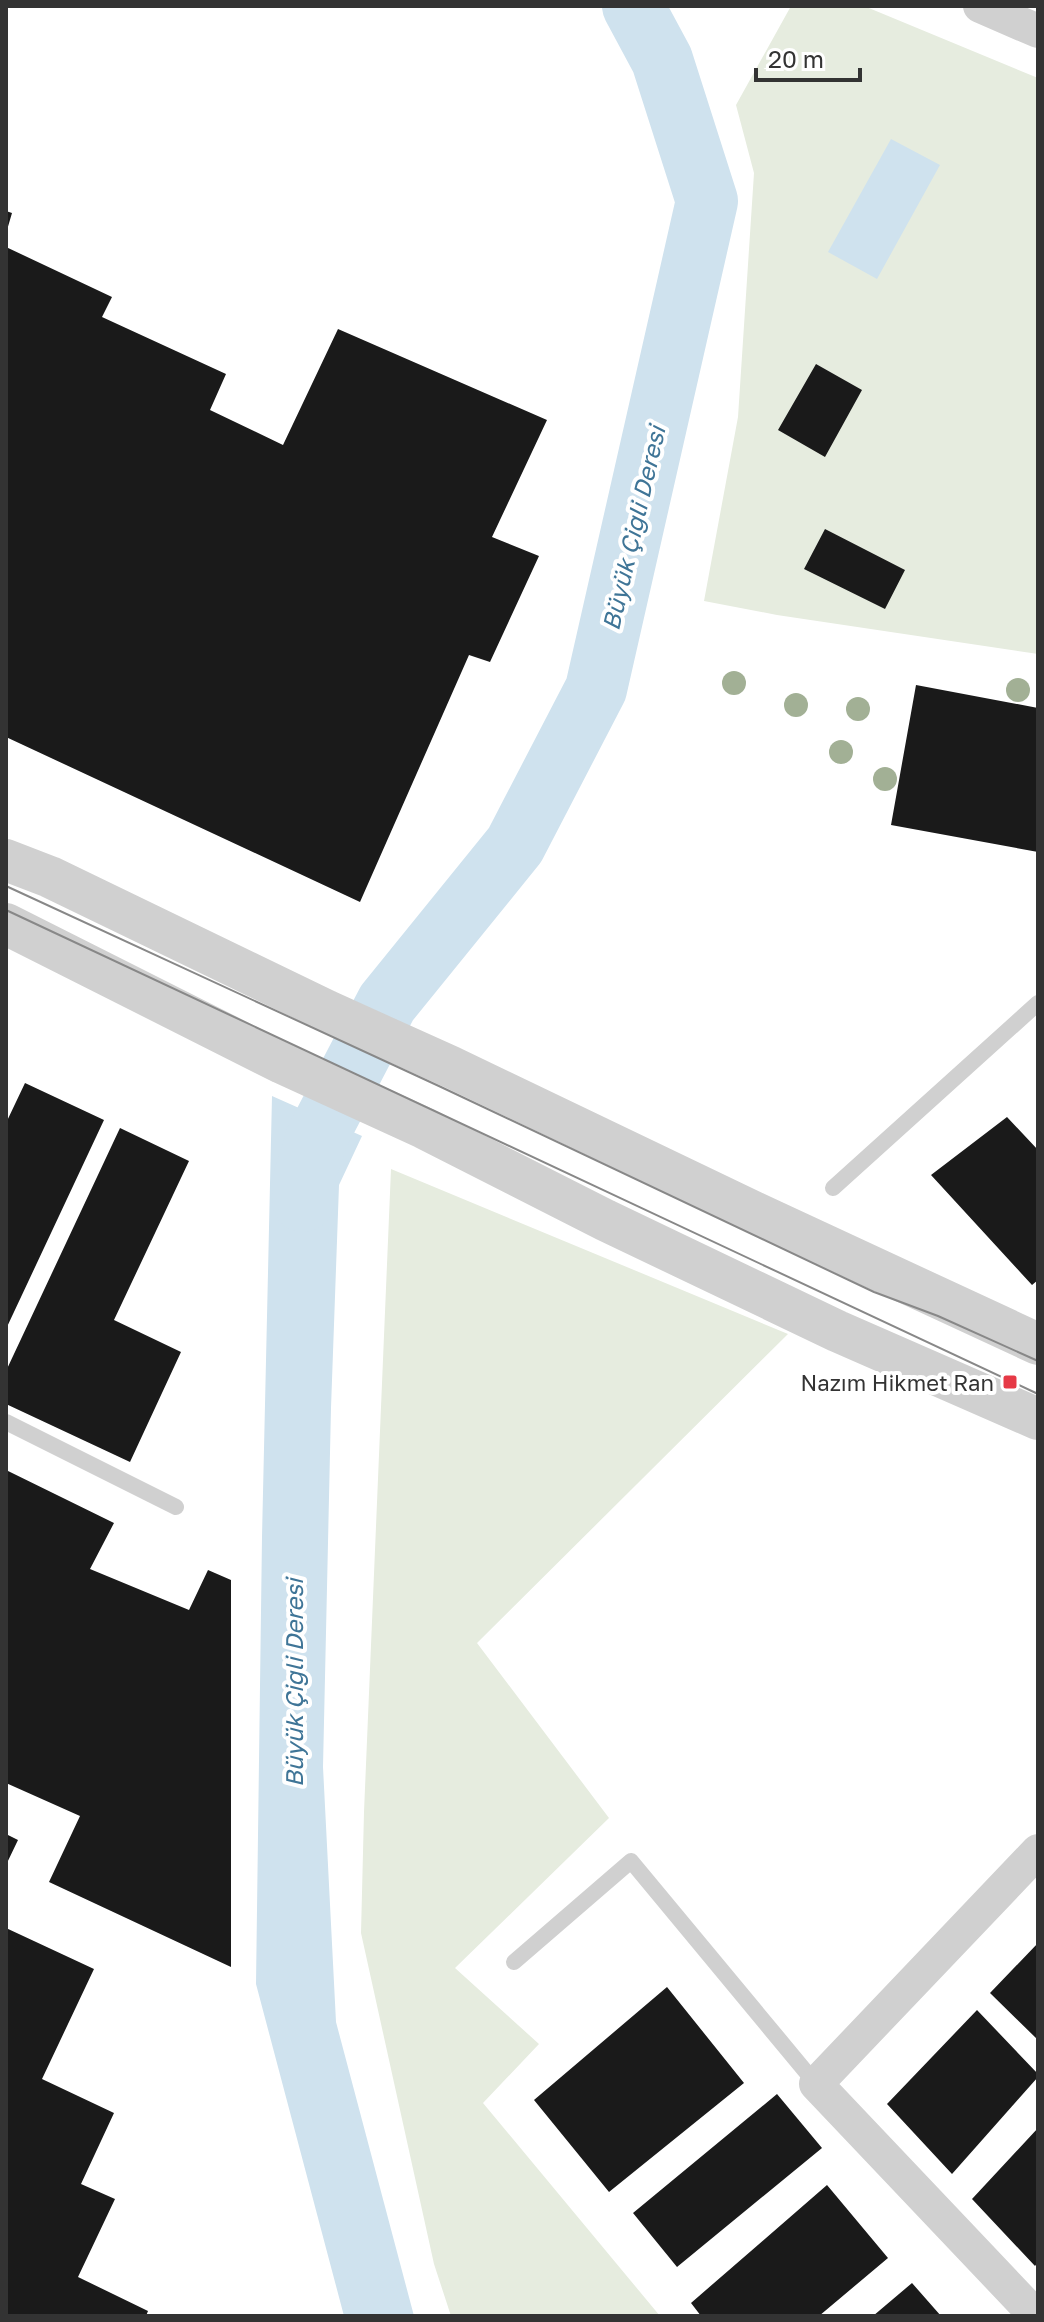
<svg xmlns="http://www.w3.org/2000/svg" width="1044" height="2322" font-family="'Golos Text',sans-serif">
<style>
.green{fill:#e6ecdf}
.water{fill:#cfe2ee}
.lines{fill:none;stroke-linecap:round;stroke-linejoin:round}
.river{stroke:#cfe2ee;stroke-width:62}
.building{fill:#1a1a1a}
.service{stroke:#d0d0d0;stroke-width:16}
.minor{stroke:#d0d0d0;stroke-width:34}
.tertiary{stroke:#d0d0d0;stroke-width:42}
.tram{stroke:#888;stroke-width:2}
.tree{fill:#a2b095}
.poi-dot{fill:#e63946;stroke:#fff;stroke-width:3}
.labels{text-anchor:middle;dominant-baseline:central;stroke-width:8;stroke-linejoin:round;paint-order:stroke}
.poi-label{font-size:22px;fill:#333;stroke:#fff;text-anchor:end}
.water-label{font-size:24px;font-style:italic;fill:#3f7597;stroke:#fff}
</style>
<rect width="100%" height="100%" fill="#fff"/>
<!-- green -->
<path class="green" d="M791,6H864L1038,78V654L777,615L704,601L738,417L754,173L736,105Z
M391,1169L788,1334L477,1643L609,1818L455,1968L539,2044L483,2103L660,2316H451L434,2264L361,1933L364,1812Z"/>
<!-- water -->
<path class="water" d="M891,139L940,165L877,279L828,252Z
M272,1096L362,1136L339,1185L331,1408L323,1767L336,2022L414,2316H344L256,1984L262,1537Z"/>
<g class="lines">
<!-- river -->
<path class="river" d="M303,1201L304,1178L317,1137L387,1003L515,845L596,689L707,201L662,60L633,6"/>
</g>
<!-- building -->
<path class="building" d="M6,211L12,213L7,230H6Z
M6,247L112,297L102,317L226,374L210,410L283,445L338,329L547,420L492,537L539,556L490,662L469,655L360,902L6,737Z
M816,364L862,390L825,457L778,430Z
M825,529L905,570L885,609L804,569Z
M916,685L1038,708V852L891,825Z
M25,1083L104,1120L6,1329V1123Z
M1007,1117L1038,1150V1280L1032,1285L931,1175Z
M120,1128L189,1161L114,1320L181,1352L130,1462L6,1404V1371Z
M6,1470L114,1523L90,1569L189,1610L208,1570L231,1580V1967L49,1882L80,1816L6,1783Z
M6,1834L18,1840L6,1865Z
M6,1928L94,1969L42,2079L114,2113L81,2184L115,2199L78,2277L148,2311L146,2316H6Z
M1038,1943V2040L990,1993Z
M667,1987L744,2083L609,2192L534,2100Z
M977,2010L1038,2074V2077L952,2174L887,2104Z
M777,2094L822,2148L677,2267L633,2213Z
M1038,2128V2262L1035,2266L972,2199Z
M827,2185L888,2258L819,2316H701L691,2303Z
M912,2283L941,2316H873Z"/>
<g class="lines">
<!-- service -->
<path class="service" d="M833,1188L1038,1003
M6,1422L176,1507
M514,1962L631,1861L816,2084"/>
<!-- minor -->
<path class="minor" d="M980,6L1038,31
M1036,2316L816,2084L1038,1851"/>
<!-- tertiary -->
<path class="tertiary" d="M6,860L50,877L327,1011L451,1067L762,1216L1038,1344
M6,924L282,1063L424,1128L605,1220L837,1331L1038,1419"/>
<!-- tram -->
<path class="tram" d="M6,886L441,1087L874,1292L938,1316L1038,1361
M6,910L1038,1394"/>
</g>
<!-- trees -->
<g class="tree">
<circle cx="734" cy="683" r="12"/>
<circle cx="1018" cy="690" r="12"/>
<circle cx="796" cy="705" r="12"/>
<circle cx="858" cy="709" r="12"/>
<circle cx="841" cy="752" r="12"/>
<circle cx="885" cy="779" r="12"/>
</g>
<!-- markers -->
<rect class="poi-dot" x="1002" y="1374" width="16" height="16" rx="4"/>
<g class="labels">
<!-- poi labels -->
<g class="poi-label">
<text x="994" y="1382">Nazım Hikmet Ran</text>
</g>
<!-- water labels -->
<g class="water-label">
<text transform="translate(633 528) rotate(-77)">Büyük Çiğli Deresi</text>
<text transform="translate(293 1683) rotate(-90)">Büyük Çiğli Deresi</text>
</g>
</g>
<!-- border -->
<rect width="1044" height="2322" fill="none" stroke="#333333" stroke-width="16"/>
<!-- scale -->
<path d="M756 68v12h104v-12" fill="none" stroke="#333333" stroke-width="4"/>
<text x="768" y="68" font-size="24" fill="#333333" stroke="#ffffff" stroke-width="6" paint-order="stroke">20 m</text>
</svg>
